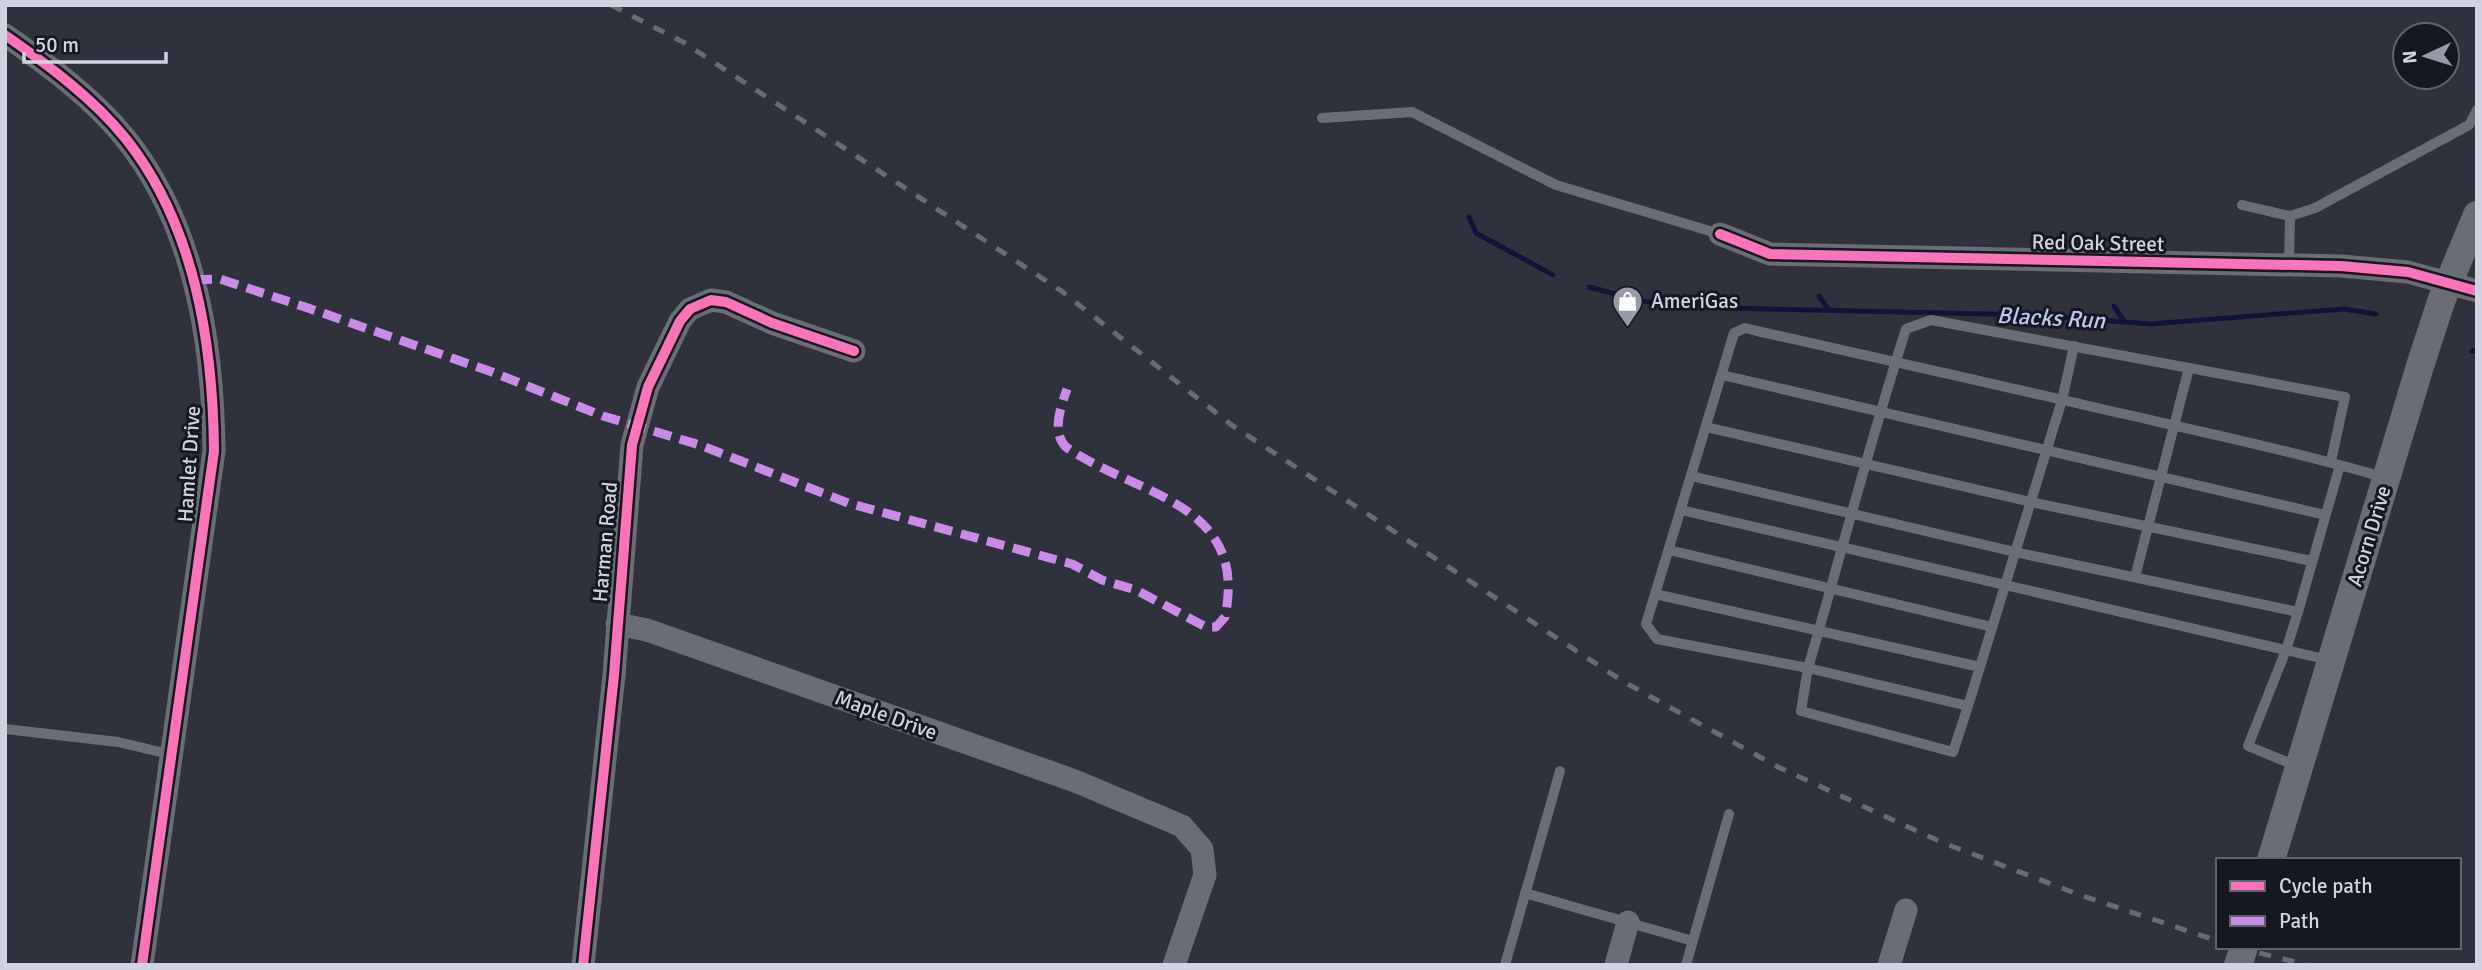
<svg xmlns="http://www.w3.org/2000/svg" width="2482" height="970" font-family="Signika,sans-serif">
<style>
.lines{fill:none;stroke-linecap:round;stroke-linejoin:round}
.stream{stroke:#0f1538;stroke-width:5}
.service{stroke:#6a6d74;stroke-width:10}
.minor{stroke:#6a6d74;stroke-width:23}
.tertiary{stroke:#6a6d74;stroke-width:28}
.rail{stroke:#696b73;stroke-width:5;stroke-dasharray:12 12;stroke-linecap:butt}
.quiet{stroke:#ca8be6;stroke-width:9;stroke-dasharray:18 9;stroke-linecap:butt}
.cycleway-casing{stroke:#151820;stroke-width:15}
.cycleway{stroke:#fb73b8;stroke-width:10}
.labels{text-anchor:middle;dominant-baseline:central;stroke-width:6;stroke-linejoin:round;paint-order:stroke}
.street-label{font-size:21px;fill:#d0d4e1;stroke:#151820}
.poi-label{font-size:21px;fill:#d0d4e1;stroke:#151820;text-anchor:start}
.water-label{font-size:23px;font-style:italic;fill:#bbc8f3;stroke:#151820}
</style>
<rect width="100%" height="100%" fill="#2f323c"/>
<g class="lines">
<!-- stream -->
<path class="stream" d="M1469,217L1476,233L1553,275
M1589,287L1642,301L1690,308
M1819,296L1829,310
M2114,306L2124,321
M1724,308L2037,315L2150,324L2344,309L2376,314
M2472,351H2477"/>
<!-- service -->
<path class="service" d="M1322,118L1412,112L1556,185L1720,234
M2242,205L2290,216L2315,208L2469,125L2477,110
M2289,265L2290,216
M1722,375L2325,515
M1706,427L2031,502L2312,561
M2331,461L2345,397L1931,320L1906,329C1870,441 1841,555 1808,668L1801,711L1953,752L1968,706L1808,668L1657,639L1646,624L1734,333L1745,328L1757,331C1879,358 2002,386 2124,414C2212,434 2300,453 2386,478
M1691,476L2015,552L2298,612L2286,650L2248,746L2299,767
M1681,510L2329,660
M1669,550L1992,627
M2135,577L2189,368
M1655,594L1980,667
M2298,612L2340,465
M1968,706L2062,400L2074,346
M5,729L118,742L173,755
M1525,893L1693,941
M1505,965L1560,771
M1686,965L1729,814"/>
<!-- minor -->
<path class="minor" d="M5,35C48,65 93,98 126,139C195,226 213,343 214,451L142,965
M1720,234L1770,254L2341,266L2408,272L2477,291
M617,624L647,630L1075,781L1182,826L1202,849L1205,875L1174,965
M583,965L614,675L632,445L648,387L680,321L690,309L711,300L726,302L772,323L854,351
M1616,965L1628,922
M1889,965L1906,910"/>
<!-- tertiary -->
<path class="tertiary" d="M2271,860L2421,363L2442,299L2477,215
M2238,965L2244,947"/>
<!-- rail -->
<path class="rail" d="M611,5L683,42L1060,290L1233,426L1624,682L1778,767L1941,842L2080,895L2218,941
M2236,947L2307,965"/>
<!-- quiet -->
<path class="quiet" d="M194,280L220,279L308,308L492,372L603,416L700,445L848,503L1072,564L1102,580L1136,590L1206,627H1216L1225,617C1249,501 1136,496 1066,447C1051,432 1061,407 1067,389"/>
<defs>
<path id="cycleway" d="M5,35C48,65 93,98 126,139C195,226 213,343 214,451L142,965
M1720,234L1770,254L2341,266L2408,272L2477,291
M583,965L614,675L632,445L648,387L680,321L690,309L711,300L726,302L772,323L854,351"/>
</defs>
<!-- cycleway casing -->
<use href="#cycleway" class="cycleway-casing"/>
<!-- cycleway -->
<use href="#cycleway" class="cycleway"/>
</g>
<!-- icons -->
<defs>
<symbol id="shop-pin" viewBox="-11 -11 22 30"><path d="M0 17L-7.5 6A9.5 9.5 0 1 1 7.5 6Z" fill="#989ba7" stroke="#151820"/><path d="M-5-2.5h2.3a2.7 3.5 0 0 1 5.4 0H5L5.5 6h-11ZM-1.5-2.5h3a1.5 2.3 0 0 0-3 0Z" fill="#fff"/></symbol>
</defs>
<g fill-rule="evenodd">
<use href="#shop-pin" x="1610" y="284" width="35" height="47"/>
</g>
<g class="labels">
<!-- street labels -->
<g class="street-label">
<text transform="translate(2098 243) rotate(1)">Red Oak Street</text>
<text transform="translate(189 464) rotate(-86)">Hamlet Drive</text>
<text transform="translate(2369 536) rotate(-73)">Acorn Drive</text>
<text transform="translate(605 542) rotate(-85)">Harman Road</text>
<text transform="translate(886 715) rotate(20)">Maple Drive</text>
</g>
<!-- poi labels -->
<g class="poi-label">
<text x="1651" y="301">AmeriGas</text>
</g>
<!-- water labels -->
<g class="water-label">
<text transform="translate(2051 318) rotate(3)">Blacks Run</text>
</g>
</g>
<!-- border -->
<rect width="2482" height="970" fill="none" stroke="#d0d4e1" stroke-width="14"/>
<!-- legend -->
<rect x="2216" y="858" width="245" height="91" fill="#151820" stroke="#60636d" stroke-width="2"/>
<rect x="2230" y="881" width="35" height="10" fill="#fb73b8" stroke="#60636d" stroke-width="2"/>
<text x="2279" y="893" font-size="21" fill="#d0d4e1">Cycle path</text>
<rect x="2230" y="916" width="35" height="10" fill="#ca8be6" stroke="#60636d" stroke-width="2"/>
<text x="2279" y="928" font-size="21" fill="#d0d4e1">Path</text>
<!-- north arrow -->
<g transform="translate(2426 56) rotate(266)"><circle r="33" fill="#151820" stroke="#60636d" stroke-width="2"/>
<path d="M0-5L12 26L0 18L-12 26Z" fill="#989ba7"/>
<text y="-10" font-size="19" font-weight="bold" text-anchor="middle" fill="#d0d4e1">N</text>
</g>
<!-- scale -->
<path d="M24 52v10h142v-10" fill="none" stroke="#d0d4e1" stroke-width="3.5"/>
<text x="35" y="52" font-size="21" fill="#d0d4e1" stroke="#151820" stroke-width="5" paint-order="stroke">50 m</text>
</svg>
